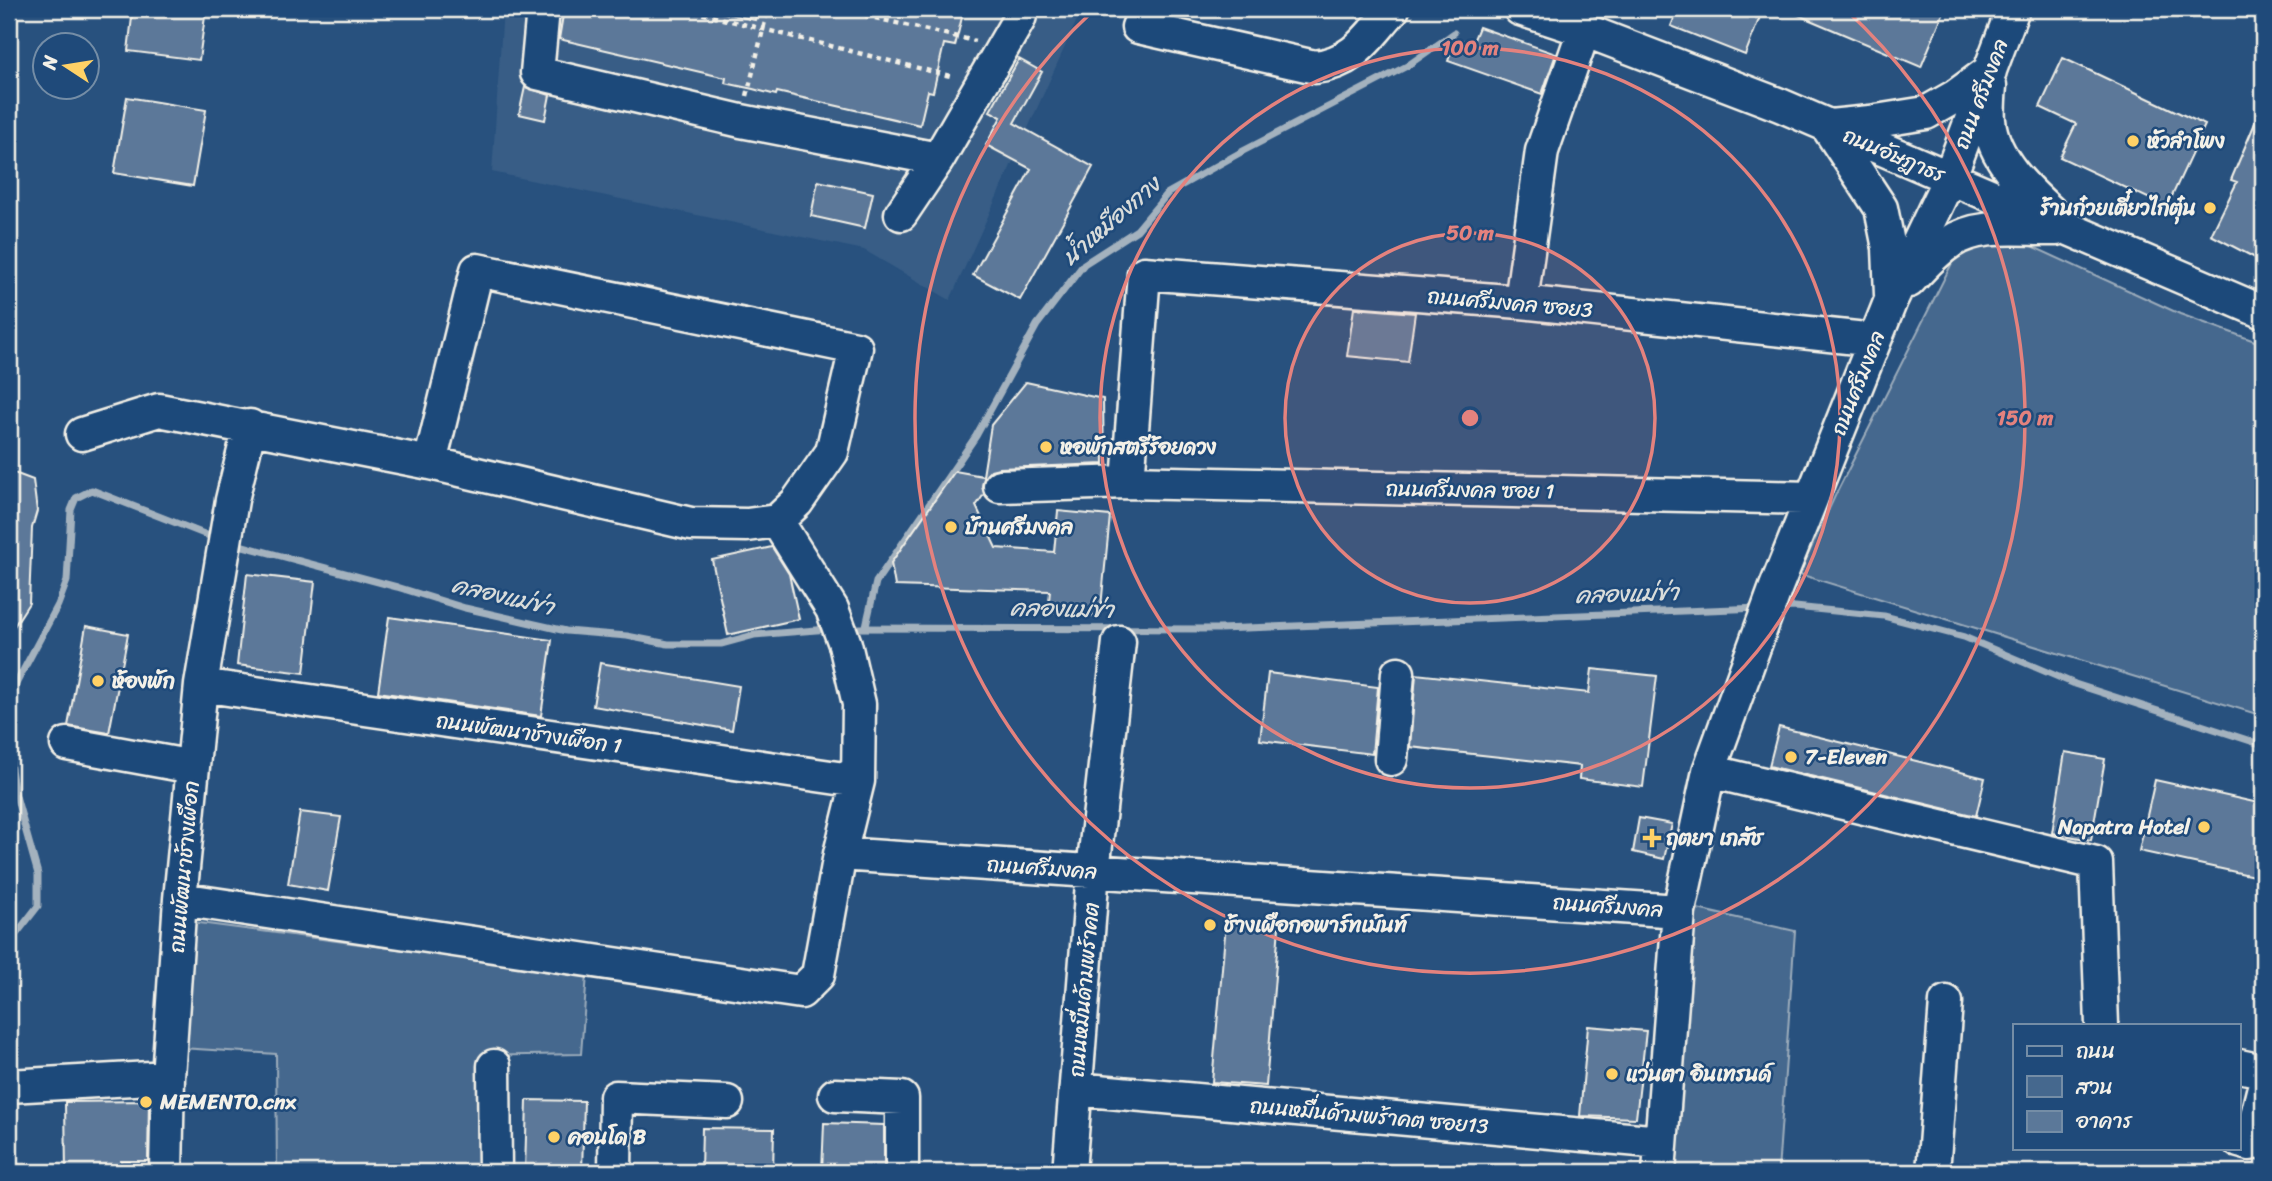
<svg xmlns="http://www.w3.org/2000/svg" width="2272" height="1181" font-family="Sriracha,'Playpen Sans Thai',sans-serif">
<style>
.built{fill:#375d86}
.green{fill:#45688e;stroke:#9cacbb;stroke-width:2}
.lines{fill:none;stroke-linecap:round;stroke-linejoin:round}
.stream{stroke:#a4b2be;stroke-width:7}
.building{fill:#5b7899;stroke:#f4f1e8;stroke-width:2}
.minor-casing{stroke:#f4f1e8;stroke-width:37}
.path{stroke:#f4f1e8;stroke-width:4.5;stroke-dasharray:5 5;stroke-linecap:butt}
.minor{stroke:#1f4a7a;stroke-width:32}
.ring{fill:none;stroke:#e4827e;stroke-width:3.5}
.poi-dot{fill:#ffd166;stroke:#1f4a7a;stroke-width:2.5}
.labels{text-anchor:middle;dominant-baseline:central;stroke-width:5;stroke-linejoin:round;paint-order:stroke}
.street-label{font-size:21px;fill:#f4f1e8;stroke:#1f4a7a}
.poi-label{font-size:21px;font-weight:bold;fill:#f4f1e8;stroke:#1f4a7a;text-anchor:start}
.water-label{font-size:23px;font-style:italic;fill:#d9dcda;stroke:#1f4a7a}
.centre{fill:#e4827e;stroke:#1f4a7a;stroke-width:3.5}
.ring-label{font-size:21px;text-anchor:middle;font-weight:bold;fill:#e4827e;stroke:#1f4a7a;stroke-width:5;stroke-linejoin:round;paint-order:stroke}
</style>
<rect width="100%" height="100%" fill="#28517e"/>
<filter id="ink" filterUnits="userSpaceOnUse"><feTurbulence type="fractalNoise" baseFrequency=".0143" numOctaves="2"/><feDisplacementMap in="SourceGraphic" scale="14" xChannelSelector="R" yChannelSelector="G"/><feConvolveMatrix kernelMatrix="1 2 1 2 8 2 1 2 1" color-interpolation-filters="sRGB"/></filter>
<g filter="url(#ink)">
<!-- built -->
<path class="built" d="M503,9H1082L950,300L864,250L492,172Z"/>
<!-- green -->
<path class="green" d="M2005,234L2180,314L2263,344V716L1799,574L1835,496L1958,251Z
M1693,908L1795,931L1778,1172H1667Z
M192,922L587,974L581,1054L480,1056V1172H277L276,1054L181,1048Z"/>
<g class="lines">
<!-- stream -->
<path class="stream" d="M232,543L397,587L465,608L566,631L627,636L668,644H721L754,635L829,629
M1779,608L1795,607L1884,616L1964,637L2075,684L2263,745
M866,626L876,582L976,436L1037,325L1084,264L1137,230L1168,193L1243,151L1407,66L1454,33
M848,628L1219,629L1760,608
M9,697L58,605L67,581L71,510L76,498L92,490L217,539
M9,754L14,789L38,874V906L17,933L9,937"/>
</g>
<!-- building -->
<path class="building" d="M133,9H206L199,60L128,51Z
M564,9H707L755,20L758,9H943L963,13L955,46L944,44L933,92L928,91L920,125L777,92L776,95L753,89L725,83L726,78L559,39Z
M1678,9H1763L1745,55L1671,26Z
M1784,9H1945L1921,67Z
M1479,27L1556,54L1542,94L1448,61L1456,38L1472,44Z
M2063,58L2205,125L2167,207L2060,157L2076,124L2040,107Z
M1019,59L1042,72L1014,123L1093,167L1020,300L973,275L1031,169L986,145L1001,117L990,111Z
M525,87L550,95L545,120L519,114Z
M127,97L206,110L193,186L114,173Z
M2263,104V262L2211,235L2237,182L2231,180Z
M818,181L873,193L865,228L811,216Z
M1354,308L1415,313L1408,362L1347,356Z
M1026,382L1103,399L1104,464L999,468L991,470L984,478L982,486L984,494L976,506L996,548L1054,552L1058,511L1110,516L1100,617L1048,611L1050,591L895,586L891,563L955,471L983,476L991,425Z
M9,471L33,480L37,511L32,528L29,603L9,634Z
M772,547L789,574L799,619L728,635L712,560Z
M247,574L315,582L304,673L237,665Z
M389,617L552,640L541,716L378,692Z
M86,626L128,634L109,733L68,726Z
M600,663L739,686L732,730L593,706Z
M1592,669L1657,676L1643,787L1579,779L1580,766L1410,747L1416,674L1589,693Z
M1268,673L1378,687L1372,754L1260,740Z
M1779,727L1985,778L1976,816L1769,766Z
M2065,752L2105,759L2091,840L2052,833Z
M2155,780L2263,804V878L2139,851Z
M300,812L341,817L328,891L288,884Z
M1639,818L1672,824L1664,859L1633,852Z
M1226,923L1279,927L1266,1086L1212,1082Z
M1588,1026L1646,1031L1636,1118L1580,1116Z
M527,1100L584,1101L582,1172H525Z
M149,1101L148,1161H121V1172H66L65,1102Z
M824,1123L884,1125V1172H822Z
M702,1128L774,1129L773,1172H701Z"/>
<g class="lines">
<defs>
<path id="minor" d="M543,9L537,73L741,121L938,159L1019,19L1022,9
M1520,9L1584,30L1780,105L2263,312
M1138,27L1315,67C1355,62 1368,37 1393,9
M1990,86C1989,97 1988,109 1989,120C1992,158 2027,191 2054,215
M1827,126L1881,208L1889,248L1891,295
M1830,126L1870,122L1926,113L1956,96L1990,71
M901,214L938,159
M1909,281C1921,268 1934,253 1949,243C1979,222 2022,230 2056,229
M1521,302L1542,151L1584,30
M82,434L159,410L430,463L691,524L747,525L777,521L797,502L832,452L856,348L477,270L430,463
M1128,482L1144,273L1521,302L1875,340
M1000,486L1128,482L1811,498
M201,685L858,781
M67,744L193,767
M1391,759L1398,673
M1709,771L2096,863L2102,1025
M840,854L1679,911
M180,899L801,992L818,975L840,854L858,781L859,704L845,644L832,609L777,521
M494,1066L495,1172
M2239,1066L2263,1071
M9,1086L168,1077
M1076,1089L1661,1142
M835,1095L902,1098V1172
M2239,1141L2250,1144L2263,1091
M166,1172L168,1077L180,899L201,685L232,500L250,426
M615,1172L616,1097L727,1102
M1069,1172L1093,871L1119,642
M1659,1172L1679,911L1709,771L1776,587L1891,300L1949,179L2013,9
M1933,1172L1946,1002"/>
</defs>
<!-- minor casing -->
<use href="#minor" class="minor-casing"/>
<!-- path -->
<path class="path" d="M683,9L954,77
M836,9L975,41
M747,96L768,9"/>
<!-- minor -->
<use href="#minor" class="minor"/>
</g>
</g>
<!-- distance rings -->
<circle cx="1470" cy="418" r="185" fill="#e4827e" fill-opacity=".12"/>
<g class="ring">
<circle cx="1470" cy="418" r="185"/>
<circle cx="1470" cy="418" r="370"/>
<path d="M1845 9A555 555 0 1 1 1095 9"/>
</g>
<!-- markers -->
<g class="poi-dot">
<circle cx="2133" cy="141" r="7"/>
<circle cx="2210" cy="208" r="7"/>
<circle cx="1046" cy="447" r="7"/>
<circle cx="951" cy="527" r="7"/>
<circle cx="98" cy="681" r="7"/>
<circle cx="1791" cy="757" r="7"/>
<circle cx="2204" cy="827" r="7"/>
<path d="M1648.5 827.5h7v7h7v7h-7v7h-7v-7h-7v-7h7z"/>
<circle cx="1210" cy="925" r="7"/>
<circle cx="1612" cy="1074" r="7"/>
<circle cx="146" cy="1102" r="7"/>
<circle cx="554" cy="1137" r="7"/>
</g>
<g class="labels">
<!-- street labels -->
<g class="street-label">
<text transform="translate(1981 94) rotate(-69)">ถนน ศรีมงคล</text>
<text transform="translate(1894 155) rotate(23)">ถนนอัษฎาธร</text>
<text transform="translate(1510 303) rotate(5)">ถนนศรีมงคล ซอย3</text>
<text transform="translate(1858 383) rotate(-68)">ถนนศรีมงคล</text>
<text transform="translate(1470 490) rotate(1)">ถนนศรีมงคล ซอย 1</text>
<text transform="translate(529 733) rotate(8)">ถนนพัฒนาช้างเผือก 1</text>
<text transform="translate(184 867) rotate(-85)">ถนนพัฒนาช้างเผือก</text>
<text transform="translate(1042 868) rotate(4)">ถนนศรีมงคล</text>
<text transform="translate(1608 906) rotate(4)">ถนนศรีมงคล</text>
<text transform="translate(1084 990) rotate(-85)">ถนนหมื่่นด้ามพร้าคต</text>
<text transform="translate(1369 1116) rotate(5)">ถนนหมื่่นด้ามพร้าคต ซอย13</text>
</g>
<!-- poi labels -->
<g class="poi-label">
<text x="2147" y="141">หัวลำโพง</text>
<text x="2196" y="208" text-anchor="end">ร้านก๋วยเตี๋ยวไก่ตุ๋น</text>
<text x="1060" y="447">หอพักสตรีร้อยดวง</text>
<text x="965" y="527">บ้านศรีมงคล</text>
<text x="112" y="681">ห้องพัก</text>
<text x="1805" y="757">7-Eleven</text>
<text x="2190" y="827" text-anchor="end">Napatra Hotel</text>
<text x="1666" y="838">ฤตยา เภสัช</text>
<text x="1224" y="925">ช้างเผือกอพาร์ทเม้นท์</text>
<text x="1626" y="1074">แว่นตา อินเทรนด์</text>
<text x="160" y="1102">MEMENTO.cnx</text>
<text x="568" y="1137">คอนโด B</text>
</g>
<!-- water labels -->
<g class="water-label">
<text transform="translate(1111 221) rotate(-41)">น้ำเหมืองกาง</text>
<text transform="translate(1627 594) rotate(-2)">คลองแม่ข่า</text>
<text transform="translate(503 596) rotate(13)">คลองแม่ข่า</text>
<text transform="translate(1062 609) rotate(1)">คลองแม่ข่า</text>
</g>
</g>
<circle cx="1470" cy="418" r="10" class="centre"/>
<g class="ring-label">
<text x="1470" y="55">100 m</text>
<text x="1470" y="240">50 m</text>
<text x="2025" y="425">150 m</text>
</g>
<!-- margin -->
<rect width="2272" height="1181" fill="none" stroke="#1f4a7a" stroke-width="35"/>
<rect x="18" y="18" width="2237" height="1146" fill="none" stroke="#f4f1e8" stroke-width="2.5" filter="url(#ink)"/>
<!-- legend -->
<rect x="2013" y="1024" width="228" height="126" fill="#1f4a7a" stroke="#748da6" stroke-width="2"/>
<rect x="2027" y="1046" width="35" height="10" fill="#1f4a7a" stroke="#748da6" stroke-width="2"/>
<text x="2076" y="1058" font-size="21" fill="#f4f1e8">ถนน</text>
<rect x="2027" y="1076" width="35" height="21" fill="#45688e" stroke="#748da6" stroke-width="2"/>
<text x="2076" y="1094" font-size="21" fill="#f4f1e8">สวน</text>
<rect x="2027" y="1111" width="35" height="21" fill="#5b7899" stroke="#748da6" stroke-width="2"/>
<text x="2076" y="1128" font-size="21" fill="#f4f1e8">อาคาร</text>
<!-- north arrow -->
<g transform="translate(66 66) rotate(282)"><circle r="33" fill="#1f4a7a" stroke="#748da6" stroke-width="2"/>
<path d="M0-5L12 26L0 18L-12 26Z" fill="#ffd166"/>
<text y="-10" font-size="19" font-weight="bold" text-anchor="middle" fill="#f4f1e8">N</text>
</g>
</svg>
